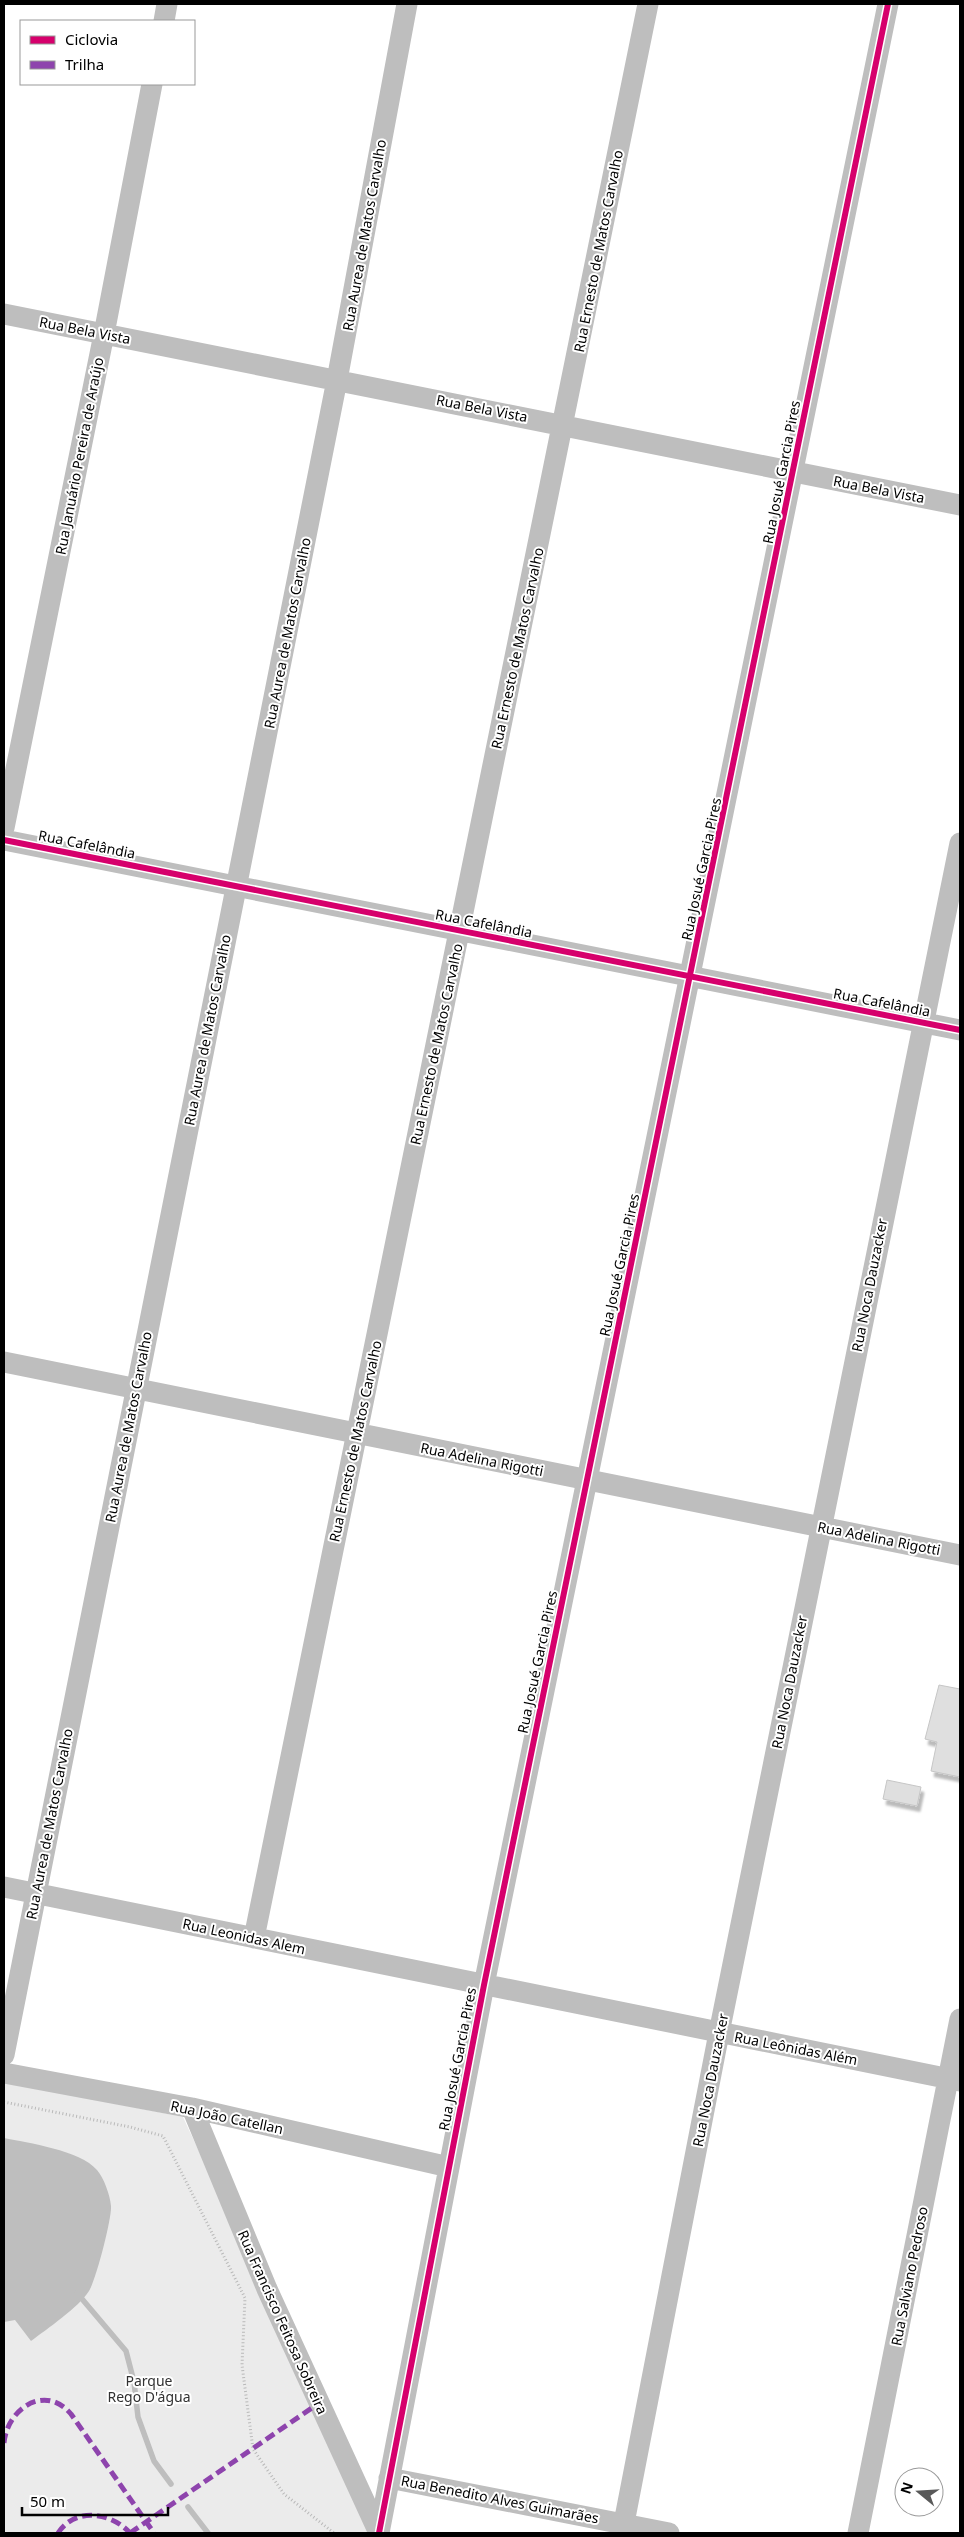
<svg xmlns="http://www.w3.org/2000/svg" width="964" height="2537" font-family="'Noto Sans',sans-serif">
<style>
.green{fill:#ebebeb}
.water{fill:#bebebe}
.lines{fill:none;stroke-linecap:round;stroke-linejoin:round}
.stream{stroke:#bebebe;stroke-width:5.5}
.building{fill:#dfdfdf;stroke:#c6c6c6;filter:url(#shadow)}
.path{stroke:#b9b9b9;stroke-width:3;stroke-dasharray:1 2.5;stroke-linecap:butt}
.street{stroke:#bebebe;stroke-width:21}
.quiet{stroke:#8e44ad;stroke-width:5;stroke-dasharray:10 5;stroke-linecap:butt}
.cycleway-casing{stroke:#fff;stroke-width:9}
.cycleway{stroke:#d6006c;stroke-width:6}
.labels{text-anchor:middle;dominant-baseline:central;stroke-width:4;stroke-linejoin:round;paint-order:stroke}
.street-label{font-size:14px;fill:#000;stroke:#fff}
.park-label{font-size:14px;fill:#323232;stroke:#fff}
</style>
<defs>
<filter id="shadow"><feDropShadow dx="3" dy="5.5" stdDeviation="1" flood-color="#0004"/></filter>
</defs>
<rect width="100%" height="100%" fill="#fff"/>
<!-- green -->
<path class="green" d="M4,2082L183,2117L376,2533H4Z"/>
<!-- water -->
<path class="water" d="M4,2138C28,2143 80,2150 97,2170C104,2178 110,2195 111,2206C112,2218 96,2280 89,2291C79,2307 47,2329 31,2341L15,2320L4,2322Z"/>
<g class="lines">
<!-- stream -->
<path class="stream" d="M77,2293L126,2351L134,2382L138,2417L154,2461L171,2484
M188,2507L208,2533"/>
</g>
<!-- building -->
<path class="building" d="M939,1685L960,1689V1777L931,1771L937,1742L925,1739Z
M887,1780L921,1787L917,1806L883,1799Z"/>
<g class="lines">
<!-- path -->
<path class="path" d="M4,2102L130,2127L163,2136L245,2298L242,2365L253,2449L284,2494L334,2533"/>
<!-- street -->
<path class="street" d="M164,21L167,4
M4,314L960,505
M4,828L104,334L152,84
M4,840L960,1030
M4,1362L960,1555
M4,1887L960,2081
M254,1938L648,4
M4,2055L337,380L407,4
M4,2073L192,2108L449,2167
M192,2108L267,2289L379,2533
M389,2478L669,2533
M624,2523L719,2033L960,843
M379,2533L484,1985L888,4
M858,2533L960,2019"/>
<!-- quiet -->
<path class="quiet" d="M4,2443C7,2409 45,2383 71,2414L154,2533
M58,2533C75,2507 111,2512 130,2533
M130,2533L319,2403"/>
<defs>
<path id="cycleway" d="M4,840L960,1030
M379,2533L484,1985L888,4"/>
</defs>
<!-- cycleway casing -->
<use href="#cycleway" class="cycleway-casing"/>
<!-- cycleway -->
<use href="#cycleway" class="cycleway"/>
</g>
<g class="labels">
<!-- street labels -->
<g class="street-label">
<text transform="translate(364 235) rotate(-80)">Rua Aurea de Matos Carvalho</text>
<text transform="translate(598 251) rotate(-79)">Rua Ernesto de Matos Carvalho</text>
<text transform="translate(85 330) rotate(11)">Rua Bela Vista</text>
<text transform="translate(482 408) rotate(11)">Rua Bela Vista</text>
<text transform="translate(79 456) rotate(-79)">Rua Januário Pereira de Araújo</text>
<text transform="translate(781 472) rotate(-79)">Rua Josué Garcia Pires</text>
<text transform="translate(879 489) rotate(11)">Rua Bela Vista</text>
<text transform="translate(287 633) rotate(-79)">Rua Aurea de Matos Carvalho</text>
<text transform="translate(517 648) rotate(-78)">Rua Ernesto de Matos Carvalho</text>
<text transform="translate(87 844) rotate(11)">Rua Cafelândia</text>
<text transform="translate(701 869) rotate(-78)">Rua Josué Garcia Pires</text>
<text transform="translate(484 923) rotate(11)">Rua Cafelândia</text>
<text transform="translate(882 1002) rotate(11)">Rua Cafelândia</text>
<text transform="translate(207 1030) rotate(-79)">Rua Aurea de Matos Carvalho</text>
<text transform="translate(436 1044) rotate(-78)">Rua Ernesto de Matos Carvalho</text>
<text transform="translate(619 1265) rotate(-78)">Rua Josué Garcia Pires</text>
<text transform="translate(869 1285) rotate(-79)">Rua Noca Dauzacker</text>
<text transform="translate(128 1427) rotate(-79)">Rua Aurea de Matos Carvalho</text>
<text transform="translate(355 1441) rotate(-78)">Rua Ernesto de Matos Carvalho</text>
<text transform="translate(482 1459) rotate(11)">Rua Adelina Rigotti</text>
<text transform="translate(879 1538) rotate(11)">Rua Adelina Rigotti</text>
<text transform="translate(537 1662) rotate(-78)">Rua Josué Garcia Pires</text>
<text transform="translate(789 1682) rotate(-79)">Rua Noca Dauzacker</text>
<text transform="translate(49 1824) rotate(-79)">Rua Aurea de Matos Carvalho</text>
<text transform="translate(244 1936) rotate(12)">Rua Leonidas Alem</text>
<text transform="translate(796 2048) rotate(11)">Rua Leônidas Além</text>
<text transform="translate(457 2059) rotate(-79)">Rua Josué Garcia Pires</text>
<text transform="translate(710 2080) rotate(-79)">Rua Noca Dauzacker</text>
<text transform="translate(227 2117) rotate(12)">Rua João Catellan</text>
<text transform="translate(909 2276) rotate(-79)">Rua Salviano Pedroso</text>
<text transform="translate(283 2322) rotate(66)">Rua Francisco Feitosa Sobreira</text>
<text transform="translate(500 2499) rotate(11)">Rua Benedito Alves Guimarães</text>
</g>
<!-- park labels -->
<g class="park-label">
<text x="149" y="2380">Parque<tspan x="149" dy="16">Rego D'água</tspan></text>
</g>
</g>
<!-- border -->
<rect width="964" height="2537" fill="none" stroke="#000000" stroke-width="10"/>
<!-- legend -->
<rect x="20" y="20" width="175" height="65" fill="#ffffff" stroke="#999999"/>
<rect x="30" y="36" width="25" height="8" fill="#d6006c" stroke="#999999"/>
<text x="65" y="45" font-size="15" fill="#000000">Ciclovia</text>
<rect x="30" y="61" width="25" height="8" fill="#8e44ad" stroke="#999999"/>
<text x="65" y="70" font-size="15" fill="#000000">Trilha</text>
<!-- north arrow -->
<g transform="translate(919 2492) rotate(288)"><circle r="24" fill="#ffffff" stroke="#999999"/>
<path d="M0-4L9 19L0 12L-9 19Z" fill="#595959"/>
<text y="-8" font-size="14" font-weight="bold" text-anchor="middle" fill="#000000">N</text>
</g>
<!-- scale -->
<path d="M22 2507v8h146v-8" fill="none" stroke="#000000" stroke-width="2.5"/>
<text x="30" y="2507" font-size="15" fill="#000000" stroke="#ffffff" stroke-width="4" paint-order="stroke">50 m</text>
</svg>
